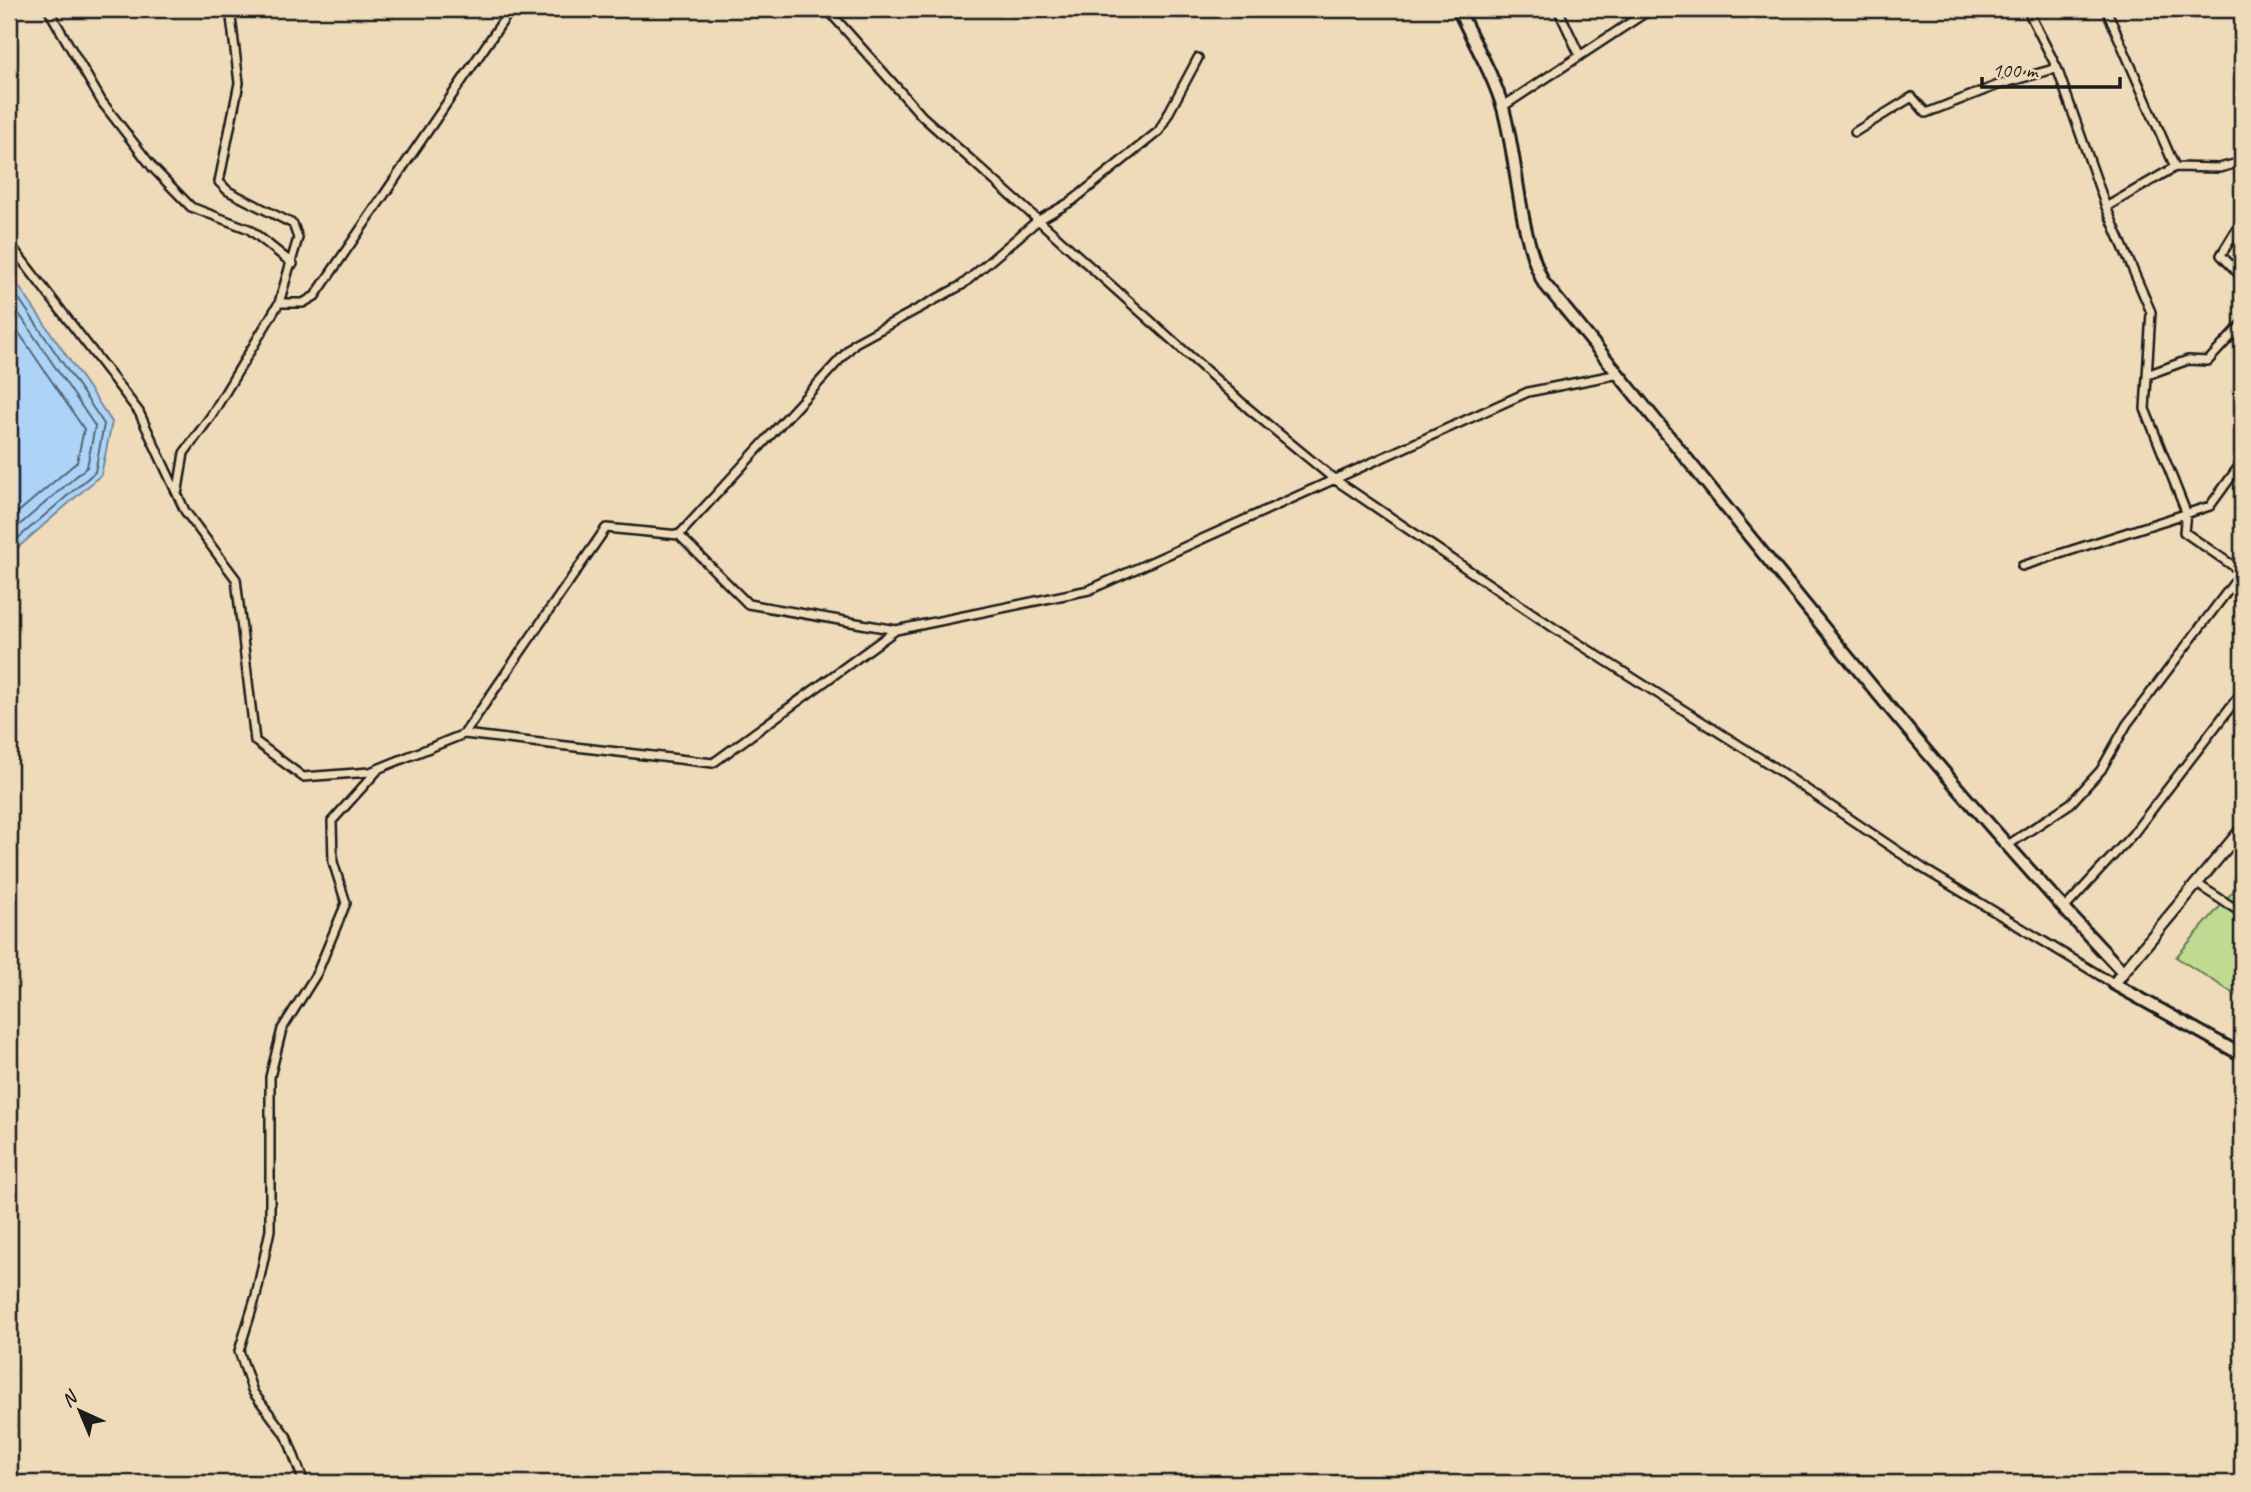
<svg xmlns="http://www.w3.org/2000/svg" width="2251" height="1492" font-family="Caveat,sans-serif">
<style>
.green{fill:#c1da91;stroke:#6e7b56;stroke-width:2}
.water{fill:#add4f7;stroke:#738a9f;stroke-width:2}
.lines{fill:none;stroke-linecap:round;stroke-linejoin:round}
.shore{stroke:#566674;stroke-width:2}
.minor-casing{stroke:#1c1c1c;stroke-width:12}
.tertiary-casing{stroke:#1c1c1c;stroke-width:15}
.secondary-casing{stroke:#1c1c1c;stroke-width:16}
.minor{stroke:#efdbb9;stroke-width:7}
.tertiary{stroke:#efdbb9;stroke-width:10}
.secondary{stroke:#efdbb9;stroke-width:10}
</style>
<rect width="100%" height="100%" fill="#efdbb9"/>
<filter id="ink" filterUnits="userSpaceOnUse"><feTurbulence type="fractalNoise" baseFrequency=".0143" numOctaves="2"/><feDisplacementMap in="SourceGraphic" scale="14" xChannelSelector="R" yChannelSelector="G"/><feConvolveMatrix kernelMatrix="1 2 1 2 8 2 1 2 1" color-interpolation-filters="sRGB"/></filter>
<g filter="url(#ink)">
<!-- green -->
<path class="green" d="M2242,881V999L2176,957Z"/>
<!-- water -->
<path class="water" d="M9,272L112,422L101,475L14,551L13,624L9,637Z"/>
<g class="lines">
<!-- shore -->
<path class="shore" d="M9,284L104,424L95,472L9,546
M9,299L95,426L87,467L9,534
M9,318L84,429L77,462L9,520"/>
<defs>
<path id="minor" d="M48,9L102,102L153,168L191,207L249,229L293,264
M827,9L922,116L1249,409L1334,479L1554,628L1769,764L1924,869L2114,984
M1558,9L1580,56
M2027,9L2057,68L2106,207L2151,312L2145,409L2186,512L2184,532L2242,572
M2106,9L2175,167L2106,207
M1502,107L1651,9
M1855,132L1912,97L1926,113L1998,85L2057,68
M2175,167L2219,168L2242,162
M2242,221L2221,255L2242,277
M9,243L139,412L185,511L236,579L255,741L303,777L370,772L464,734L606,528L679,535L855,343L962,285L1037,221L1072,201L1159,131L1198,58
M279,303H303L315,296L511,9
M2147,375L2188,360L2208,361L2242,324
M178,490L184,453L211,416L279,303L298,238L293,224L228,191L219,182L239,83L230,9
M679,535L748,604L896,630
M2022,566L2210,506L2242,462
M464,734L713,763L896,630L1089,590L1528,392L1619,374
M2008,845L2071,803L2101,770L2127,724L2242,572
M2197,884L2242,913
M2064,909L2133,834L2242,692
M304,1483L287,1437L253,1392L239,1351L256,1296L270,1230V1077L282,1029L317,973L346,903L333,862L332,821L377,771"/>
<path id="tertiary" d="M2123,972L2242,829"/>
<path id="secondary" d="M1458,9C1473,41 1493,74 1503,108C1519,167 1517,226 1543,282C1734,513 1916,754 2123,972L2114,984L2242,1055"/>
</defs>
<!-- minor casing -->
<use href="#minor" class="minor-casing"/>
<!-- tertiary casing -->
<use href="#tertiary" class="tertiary-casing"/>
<!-- secondary casing -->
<use href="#secondary" class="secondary-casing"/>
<!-- minor -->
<use href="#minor" class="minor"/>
<!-- tertiary -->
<use href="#tertiary" class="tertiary"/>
<!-- secondary -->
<use href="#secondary" class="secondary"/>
</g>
</g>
<!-- margin -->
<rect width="2251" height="1492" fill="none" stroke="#efdbb9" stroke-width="35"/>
<rect x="18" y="18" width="2216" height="1457" fill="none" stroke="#1c1c1c" stroke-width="2.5" filter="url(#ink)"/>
<!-- north arrow -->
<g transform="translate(80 1411) rotate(316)" stroke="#efdbb9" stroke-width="5" paint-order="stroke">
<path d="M0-5L12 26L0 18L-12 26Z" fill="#1c1c1c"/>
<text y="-10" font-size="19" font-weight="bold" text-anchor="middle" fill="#1c1c1c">N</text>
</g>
<!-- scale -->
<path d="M1982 77v10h138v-10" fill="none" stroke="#1c1c1c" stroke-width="3.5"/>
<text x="1992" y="77" font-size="21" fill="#1c1c1c" stroke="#efdbb9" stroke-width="5" paint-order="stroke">100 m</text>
</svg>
